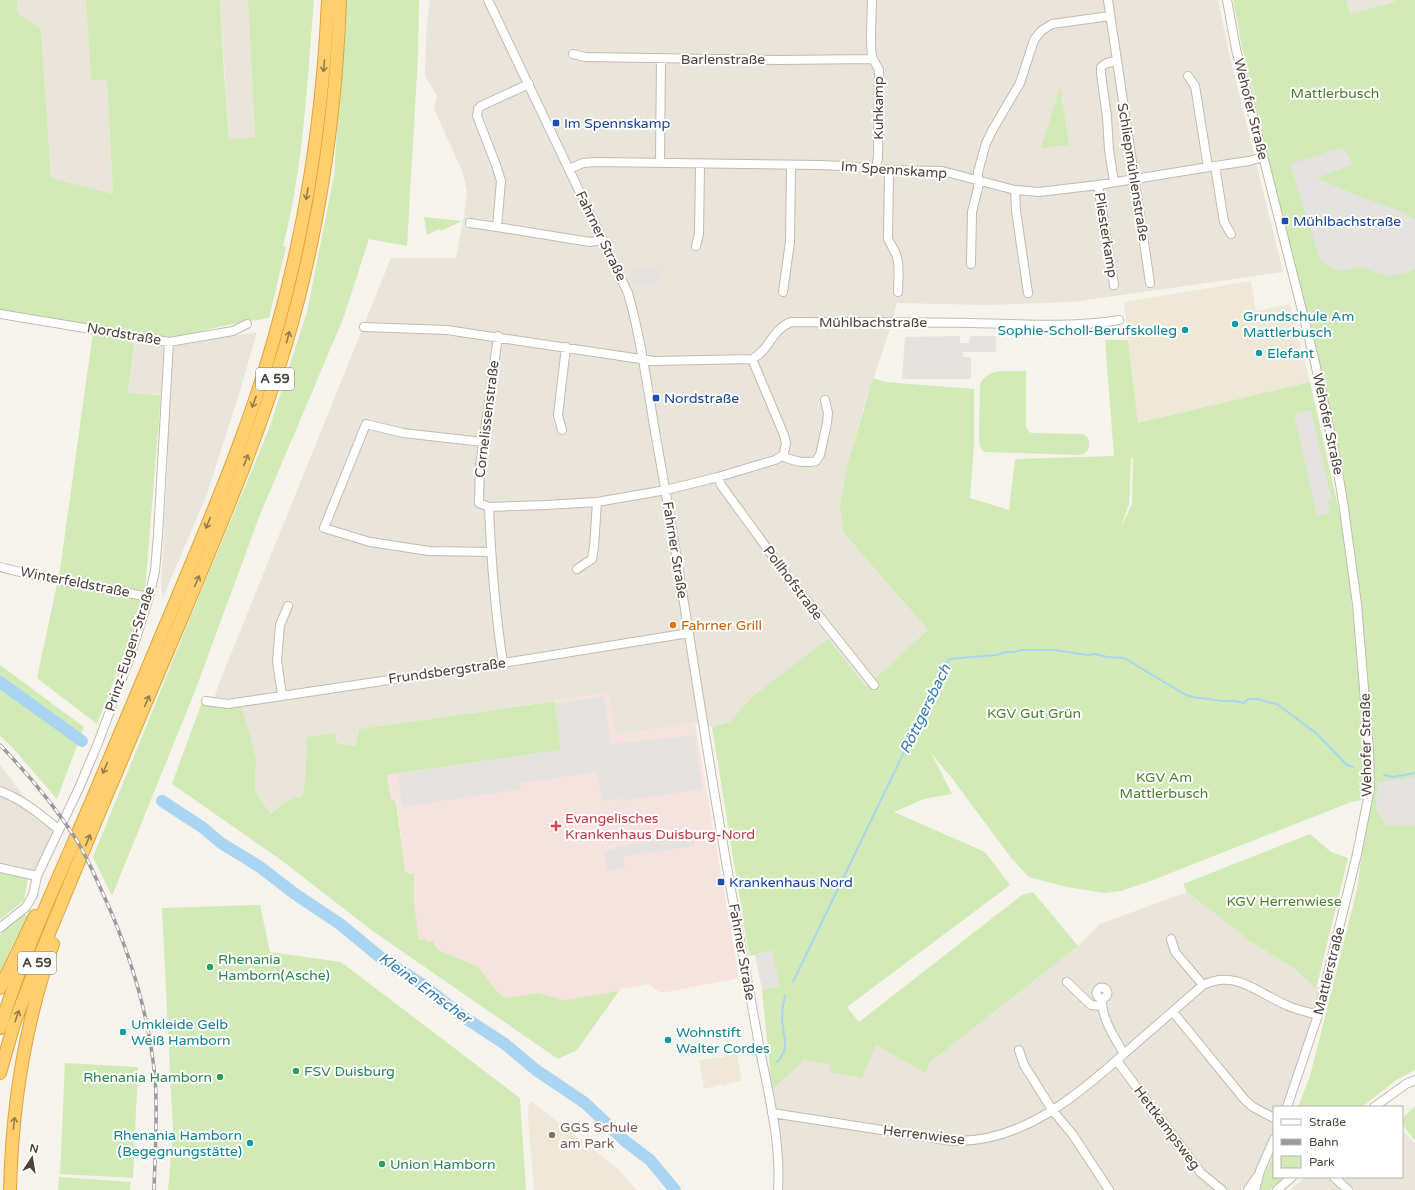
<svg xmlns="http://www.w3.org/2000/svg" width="1415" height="1190" font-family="'Varela Round',sans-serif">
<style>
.residential{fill:#eae5da}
.education{fill:#efe8d6}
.medical{fill:#f6e3e0}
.green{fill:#d2eab5;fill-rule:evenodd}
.parking{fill:#e5e3e0}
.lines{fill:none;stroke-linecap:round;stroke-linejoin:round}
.stream{stroke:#a9d4f2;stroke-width:2}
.river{stroke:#a9d4f2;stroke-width:12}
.minor-casing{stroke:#c2bbae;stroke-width:10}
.highway-casing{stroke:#e0a43c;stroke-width:14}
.minor{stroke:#fff;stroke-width:8}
.highway{stroke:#ffcf6e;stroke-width:12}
.rail-casing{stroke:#9a9a9a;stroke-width:3.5}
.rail{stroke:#fff;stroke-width:2;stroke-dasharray:6;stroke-linecap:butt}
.oneway{stroke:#937c4e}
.transit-dot{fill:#1a4fb4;stroke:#fff;stroke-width:1.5}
.culture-dot{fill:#0f9aa8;stroke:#fff;stroke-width:1.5}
.food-dot{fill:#e8710a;stroke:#fff;stroke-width:1.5}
.health-dot{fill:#e0444e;stroke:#fff;stroke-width:1.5}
.leisure-dot{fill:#2e9e5b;stroke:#fff;stroke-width:1.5}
.education-dot{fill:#8d6e63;stroke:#fff;stroke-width:1.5}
.labels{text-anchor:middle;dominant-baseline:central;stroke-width:4;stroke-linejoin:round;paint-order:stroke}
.shield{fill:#fff;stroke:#817c74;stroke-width:1}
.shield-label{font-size:13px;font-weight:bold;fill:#4b4439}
.street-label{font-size:14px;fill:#4b4439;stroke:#fff}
.park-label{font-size:14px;fill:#4a7f2a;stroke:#fff}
.transit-label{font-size:14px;fill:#164399;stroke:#fff;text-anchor:start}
.culture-label{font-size:14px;fill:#0d838f;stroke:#fff;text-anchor:start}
.food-label{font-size:14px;fill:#c56008;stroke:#fff;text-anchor:start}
.health-label{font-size:14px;fill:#be3a42;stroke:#fff;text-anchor:start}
.leisure-label{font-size:14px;fill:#27864d;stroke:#fff;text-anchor:start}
.education-label{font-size:14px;fill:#785e54;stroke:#fff;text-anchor:start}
.water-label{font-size:15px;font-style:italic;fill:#2e7ab2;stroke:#fff}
</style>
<rect width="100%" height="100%" fill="#f6f3ec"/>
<!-- residential -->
<path class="residential" d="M17,0H86L91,80H107L113,195L51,178L41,29L16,13Z
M220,0H248L255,138L229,140Z
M430,0H1218L1229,53L1283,272L1073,302L985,305L897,303L890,329L864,406L849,459L844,533L928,630L866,688L753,696L729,722L712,727L695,723L615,735L608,693L359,729L355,746L337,743L335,733L307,737L305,784L302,796L286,801L269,814L255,791L256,758L212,705L218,686L391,258H456L464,216L467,192L463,173L434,109L437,96L425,76L426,34Z
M1346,0H1395L1396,2L1350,14Z
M257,332L240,391L207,494L163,598L161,586L168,456L166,451L169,395L128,393L135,343L161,346L181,345Z
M0,765L35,810L59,830L37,876L0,869Z
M1187,892L1250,941L1295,969L1316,989L1327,979L1287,1107H1274V1139L1248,1190H782L779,1175L768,1093L804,1060L830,1065L875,1044L926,1074L929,1063L1078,946L1100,924Z
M1402,1130L1415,1143V1190H1290L1306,1177H1402Z"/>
<!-- education -->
<path class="education" d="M1251,281L1256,311L1290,304L1310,382L1138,423L1124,302Z
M737,1054L742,1082L741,1081L730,1083V1084L729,1083L728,1084L722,1086V1084L704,1089L699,1060L722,1057L723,1058H724L725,1055Z
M531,1101L616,1167L637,1190H534L528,1120V1107Z"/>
<!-- medical -->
<path class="medical" d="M608,693L616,735L695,723L739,978L661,993L648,984L620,989L619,991L565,1000L538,993L506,998L499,994L479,968L470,962L439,950L435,946L419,940L414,903V874H409L405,871L397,801L391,799L387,775L561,750L555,701Z"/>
<!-- green -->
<path class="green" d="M0,0H17V13L41,29L51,178L113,194L107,80H91L86,0H220L224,72L229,140L255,137L248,0H314C307,82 304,166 283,246L286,247L269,318L232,324L170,338L136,332L128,393L161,395L144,603L97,724L37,678L60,570L94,325L0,311Z
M346,0H419L418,56L407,246L369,239L343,319L259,517L195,691L112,896L93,857L193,611L269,429L307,312L334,176Z
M1233,0H1346L1350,14L1395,2V0H1415V1070L1396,1080L1362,1107H1298L1310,1076L1357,890L1371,788L1346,509L1304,311L1242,47Z
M1060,87L1069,145L1041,148Z
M424,217L462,221L441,231L439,229L427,235Z
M1105,340H1128L1138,423L1310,382L1340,515L1345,542L1355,632L1364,752L1362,800L1351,802L1153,880L1121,891L1105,893L1067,887L1029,877L1012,859L951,777L931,753L952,794L924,799L894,812L985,852L1010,885L847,1007L859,1022L1022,895L1033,892L1078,946L929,1063L926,1074L876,1045L862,1078L831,1072L830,1065L804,1060L772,1090L762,989L779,986L772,951L749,956L712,727L729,722L753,696L828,639L866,687L928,630L844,533L840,506L849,459L873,378L886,382L974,389V444L970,498L1009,510L1015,459L1114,456ZM1133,457L1132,504L1120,530L1129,504L1131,458Z
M1000,371H1026V427L1029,432L1032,433L1081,434L1085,435L1089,440C1089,448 1089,453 1080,455L984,452L980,447L979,440L980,384C985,375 990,373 1000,371Z
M0,665L84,727L57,799L12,747L0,736Z
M555,701L561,750L387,775L391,799L396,801L405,871L409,874H414V903L419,940L425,939L426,942L434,941L435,946L439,950L475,965L479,968L499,994L506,998L538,993L565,1000L619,991L577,1050L558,1059L374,932L281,860L172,784L202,702L212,705H241L256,758L255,791L270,814L286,801L302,796L305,784L307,737L335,733L337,743L355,746L359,729Z
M1310,834L1331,852L1348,858L1316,989L1295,969L1250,941L1187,892L1183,884Z
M0,873L28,879L24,900L0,920Z
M260,905L270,952L341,962L520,1098L526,1190H168L173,1131L162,908Z
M22,914L29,916L13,943L0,972V935Z
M65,1063L138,1067L133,1178L60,1174Z
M1415,1106V1141L1402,1124V1119Z
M1274,1154V1177H1285L1270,1190H1260L1262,1179Z
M59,1177L131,1182L130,1190H58Z"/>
<!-- parking -->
<path class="parking" d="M1342,147L1354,164L1317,178L1354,194L1400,211L1415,219V269L1405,273L1388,276L1359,267L1341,271L1328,266L1320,260L1290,164Z
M633,267H661V283H633Z
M960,336V343H969L970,336H996V352H963V357H971V379H902L905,337Z
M1311,410L1332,500L1328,501L1330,513L1317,516L1294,414Z
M604,696L611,744L695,735L702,789L622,801L621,798L602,801L597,772L521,783V789L402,807L398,774L561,750L555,704Z
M1415,777V826H1387L1376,810L1377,782Z
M693,835L695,846L623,856L625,868L607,871L604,851L615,850V847Z
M772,951L779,986L762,989L755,955Z"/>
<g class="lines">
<!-- stream -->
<path class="stream" d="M1384,775L1393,777L1415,773
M793,982L949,659L997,655L1006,652H1013L1021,650H1053L1088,655L1095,654L1107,657L1124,658L1184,694L1192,697L1223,701H1235L1244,703L1248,699H1259L1267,702L1277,704L1316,733L1347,765L1353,767
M777,1062C791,1047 783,1036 782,1019C782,1011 783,1004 785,996"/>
<!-- river -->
<path class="river" d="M0,682L82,741
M162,801L202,827L221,843L260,867L295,894L340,924L380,957L423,985L462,1016L505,1044L536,1070L585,1103L625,1141L650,1160L675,1190"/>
<defs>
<path id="minor" d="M488,0L628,293C643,346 649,400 659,454C682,582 700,710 722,838C734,909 747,979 760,1050C769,1096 781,1143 778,1190
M872,0C872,11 869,51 873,59C875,63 877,66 879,70L878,157L876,169
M1108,0L1150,283
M1227,0L1236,49L1314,358L1336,459L1344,509L1357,604L1369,749L1370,788L1357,854L1318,1015L1287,1107
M573,54L585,57L779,60L873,59
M1188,76L1195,86L1208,167
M529,84L481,106L478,109L477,116L496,165L501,181L497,227L590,242L602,240
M660,163L661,59
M1215,166L1224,222L1231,234
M569,169L583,163L596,162L819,165L843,166L889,170L942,171L1015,190L1039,192L1098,185L1215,166L1249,161L1263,157
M889,170L888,239C891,245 895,251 897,257C900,268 898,280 898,292
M1114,182L1109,150L1107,117L1101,74V67L1107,63L1116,61
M1098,185L1114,285
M1015,190L1016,211L1028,293
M470,223L497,227
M696,246L699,234L700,164
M971,264L972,212L978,188V172L986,143L993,129L1020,83L1034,40L1041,31L1052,24L1110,16
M783,292L790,242L791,165
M0,314L169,342L233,331L247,324
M364,327L447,330L654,361L752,359C770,350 771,330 791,322C852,322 912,322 973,323C1021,324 1071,328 1119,320
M498,336L480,466L479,503L489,507L546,505L597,502L666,490L718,477L775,460L782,456L784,453L786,443L784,435L752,359
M562,430L558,415L566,347
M483,442L403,433L366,424L324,528L370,542L429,551L491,552
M782,456C793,461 804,464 816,461L820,455L827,423L828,413L825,400
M718,477L721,485L788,577L874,685
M489,507C491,559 495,611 503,663
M0,567L24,573L149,597
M577,569L592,559L594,547L597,502
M282,695L277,661L280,625L288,606
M206,701L228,704L503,663L689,633
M0,791C23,800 40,814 59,830
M0,868L37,876
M0,928L26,907L33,895L37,876L79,788L98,743L130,657L149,597L155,571L158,535L169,342
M1171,939L1175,952L1203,985
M1067,982L1091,1005L1101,1006
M1096.5 993a5.5 5.5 0 1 1 11 0a5.5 5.5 0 1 1-11 0Z
M1102,999C1101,1018 1115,1038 1124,1054
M1173,1012L1245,1100L1253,1107L1274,1118
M1019,1050L1024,1065L1053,1111L1073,1135L1109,1190
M1117,1061L1201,1173L1222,1190
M1374,1107L1406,1084L1415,1080
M772,1113L953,1141C1022,1143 1076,1096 1125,1053C1151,1030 1177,1008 1203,985C1235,969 1258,993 1286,1005C1296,1010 1308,1012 1318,1015
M1334,1177L1348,1190
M1248,1190L1256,1178
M1255,1190L1260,1171L1274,1139
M1277,1190L1292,1177"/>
<path id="highway" d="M0,988L35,916
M0,1028C24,950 60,875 92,800C123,726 154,652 185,579C218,500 251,421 274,339C306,228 323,115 328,0
M0,1073L14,1024L41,953C87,840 136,726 184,613C221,524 259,436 286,344C319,232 336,116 340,0
M10,1190C12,1107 25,1023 53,944"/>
</defs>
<!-- minor casing -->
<use href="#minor" class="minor-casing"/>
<!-- highway casing -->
<use href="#highway" class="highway-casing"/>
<!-- minor -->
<use href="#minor" class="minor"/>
<!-- highway -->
<use href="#highway" class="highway"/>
<defs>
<path id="rail" d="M0,745C28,774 54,805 76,839C87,857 95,876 104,896C130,953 149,1015 155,1078C158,1115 155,1153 154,1190"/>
</defs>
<!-- rail casing -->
<use href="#rail" class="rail-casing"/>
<!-- rail -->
<use href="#rail" class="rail"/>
</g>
<!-- one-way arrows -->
<defs><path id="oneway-shaft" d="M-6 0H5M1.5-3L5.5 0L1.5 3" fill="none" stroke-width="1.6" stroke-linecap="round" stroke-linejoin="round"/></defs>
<g class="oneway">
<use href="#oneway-shaft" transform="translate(324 66) rotate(95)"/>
<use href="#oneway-shaft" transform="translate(307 194) rotate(100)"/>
<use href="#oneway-shaft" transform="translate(288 337) rotate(-75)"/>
<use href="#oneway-shaft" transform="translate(254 402) rotate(110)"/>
<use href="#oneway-shaft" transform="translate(246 460) rotate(-69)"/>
<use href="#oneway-shaft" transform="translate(208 523) rotate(112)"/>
<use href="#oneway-shaft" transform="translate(197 581) rotate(-67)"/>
<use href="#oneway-shaft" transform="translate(147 701) rotate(-67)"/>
<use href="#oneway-shaft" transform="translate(105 768) rotate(113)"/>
<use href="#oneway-shaft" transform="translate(88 840) rotate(-68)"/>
<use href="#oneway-shaft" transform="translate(17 1016) rotate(-71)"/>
<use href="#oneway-shaft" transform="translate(14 1123) rotate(-84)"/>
</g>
<!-- markers -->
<g class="transit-dot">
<rect x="552" y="119" width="8" height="8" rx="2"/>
<rect x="1281" y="217" width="8" height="8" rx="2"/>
<rect x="652" y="394" width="8" height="8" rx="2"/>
<rect x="717" y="878" width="8" height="8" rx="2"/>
</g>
<g class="culture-dot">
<circle cx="1235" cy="324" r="4"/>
<circle cx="1185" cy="330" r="4"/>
<circle cx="1259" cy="353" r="4"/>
<circle cx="123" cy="1032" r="4"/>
<circle cx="668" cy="1040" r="4"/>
<circle cx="250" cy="1143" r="4"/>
</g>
<circle class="food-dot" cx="673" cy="625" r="4"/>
<path class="health-dot" d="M554 820h4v4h4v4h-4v4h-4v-4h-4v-4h4z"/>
<g class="leisure-dot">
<circle cx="210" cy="967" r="4"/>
<circle cx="296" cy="1071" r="4"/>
<circle cx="220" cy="1077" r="4"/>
<circle cx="382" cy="1164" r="4"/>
</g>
<circle class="education-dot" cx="552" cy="1135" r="4"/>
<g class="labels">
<!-- shield labels -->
<g class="shield">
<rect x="256" y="368" width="38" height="22" rx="3"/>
<rect x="18" y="952" width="38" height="22" rx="3"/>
</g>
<g class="shield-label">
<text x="275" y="379">A 59</text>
<text x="37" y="963">A 59</text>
</g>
<!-- street labels -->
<g class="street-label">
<text x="723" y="59">Barlenstraße</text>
<text transform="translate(878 108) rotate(-90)">Kuhkamp</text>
<text transform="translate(1251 109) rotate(76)">Wehofer Straße</text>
<text transform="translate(894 170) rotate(4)">Im Spennskamp</text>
<text transform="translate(1133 172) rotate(81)">Schliepmühlenstraße</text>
<text transform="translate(1106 235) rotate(81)">Pliesterkamp</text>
<text transform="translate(601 236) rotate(64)">Fahrner Straße</text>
<text x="873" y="322">Mühlbachstraße</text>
<text transform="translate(124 334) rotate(10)">Nordstraße</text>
<text transform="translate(487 419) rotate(-83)">Cornelissenstraße</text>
<text transform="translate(1328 424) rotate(78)">Wehofer Straße</text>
<text transform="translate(675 550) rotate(81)">Fahrner Straße</text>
<text transform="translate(75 582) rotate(11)">Winterfeldstraße</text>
<text transform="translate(793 583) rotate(53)">Pollhofstraße</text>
<text transform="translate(130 649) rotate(-72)">Prinz-Eugen-Straße</text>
<text transform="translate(447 671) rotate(-8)">Frundsbergstraße</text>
<text transform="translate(1366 745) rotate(-91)">Wehofer Straße</text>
<text transform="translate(742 952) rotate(80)">Fahrner Straße</text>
<text transform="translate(1329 971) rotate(-76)">Mattlerstraße</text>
<text transform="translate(1167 1128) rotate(53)">Hettkampsweg</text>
<text transform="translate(924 1135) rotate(7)">Herrenwiese</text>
</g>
<!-- park labels -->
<g class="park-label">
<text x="1335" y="93">Mattlerbusch</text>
<text x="1034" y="713">KGV Gut Grün</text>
<text x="1164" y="777">KGV Am<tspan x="1164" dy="16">Mattlerbusch</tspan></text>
<text x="1284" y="901">KGV Herrenwiese</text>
</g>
<!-- transit labels -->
<g class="transit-label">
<text x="564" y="123">Im Spennskamp</text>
<text x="1293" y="221">Mühlbachstraße</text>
<text x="664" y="398">Nordstraße</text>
<text x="729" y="882">Krankenhaus Nord</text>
</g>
<!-- culture labels -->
<g class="culture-label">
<text x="1243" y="316">Grundschule Am<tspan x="1243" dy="16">Mattlerbusch</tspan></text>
<text x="1177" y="330" text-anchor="end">Sophie-Scholl-Berufskolleg</text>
<text x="1267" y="353">Elefant</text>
<text x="131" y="1024">Umkleide Gelb<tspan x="131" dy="16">Weiß Hamborn</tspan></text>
<text x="676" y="1032">Wohnstift<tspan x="676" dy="16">Walter Cordes</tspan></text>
<text x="242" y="1135" text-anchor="end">Rhenania Hamborn<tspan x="242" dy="16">(Begegnungstätte)</tspan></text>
</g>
<!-- food labels -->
<g class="food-label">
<text x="681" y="625">Fahrner Grill</text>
</g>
<!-- health labels -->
<g class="health-label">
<text x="565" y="818">Evangelisches<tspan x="565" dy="16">Krankenhaus Duisburg-Nord</tspan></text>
</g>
<!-- leisure labels -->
<g class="leisure-label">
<text x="218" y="959">Rhenania<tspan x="218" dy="16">Hamborn(Asche)</tspan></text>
<text x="304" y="1071">FSV Duisburg</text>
<text x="212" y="1077" text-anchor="end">Rhenania Hamborn</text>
<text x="390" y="1164">Union Hamborn</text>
</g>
<!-- education labels -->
<g class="education-label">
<text x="560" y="1127">GGS Schule<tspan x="560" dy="16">am Park</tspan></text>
</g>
<!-- water labels -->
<g class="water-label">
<text transform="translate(925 709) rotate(-64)">Röttgersbach</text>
<text transform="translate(425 988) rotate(36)">Kleine Emscher</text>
</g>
</g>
<!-- legend -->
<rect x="1273" y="1106" width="130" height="72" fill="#ffffff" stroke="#b7b4b0"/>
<rect x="1281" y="1119" width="20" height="6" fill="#ffffff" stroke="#b7b4b0"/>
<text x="1309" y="1126" font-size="12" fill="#4b4439">Straße</text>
<rect x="1281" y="1139" width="20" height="6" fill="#9a9a9a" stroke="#b7b4b0"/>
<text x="1309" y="1146" font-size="12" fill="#4b4439">Bahn</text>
<rect x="1281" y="1156" width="20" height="12" fill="#d2eab5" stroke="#b7b4b0"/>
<text x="1309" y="1166" font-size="12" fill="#4b4439">Park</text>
<!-- north arrow -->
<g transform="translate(32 1158) rotate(12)" stroke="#ffffff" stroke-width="3" paint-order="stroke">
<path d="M0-3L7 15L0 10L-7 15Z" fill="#4b4439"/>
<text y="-6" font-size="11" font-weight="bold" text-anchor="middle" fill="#4b4439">N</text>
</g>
</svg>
